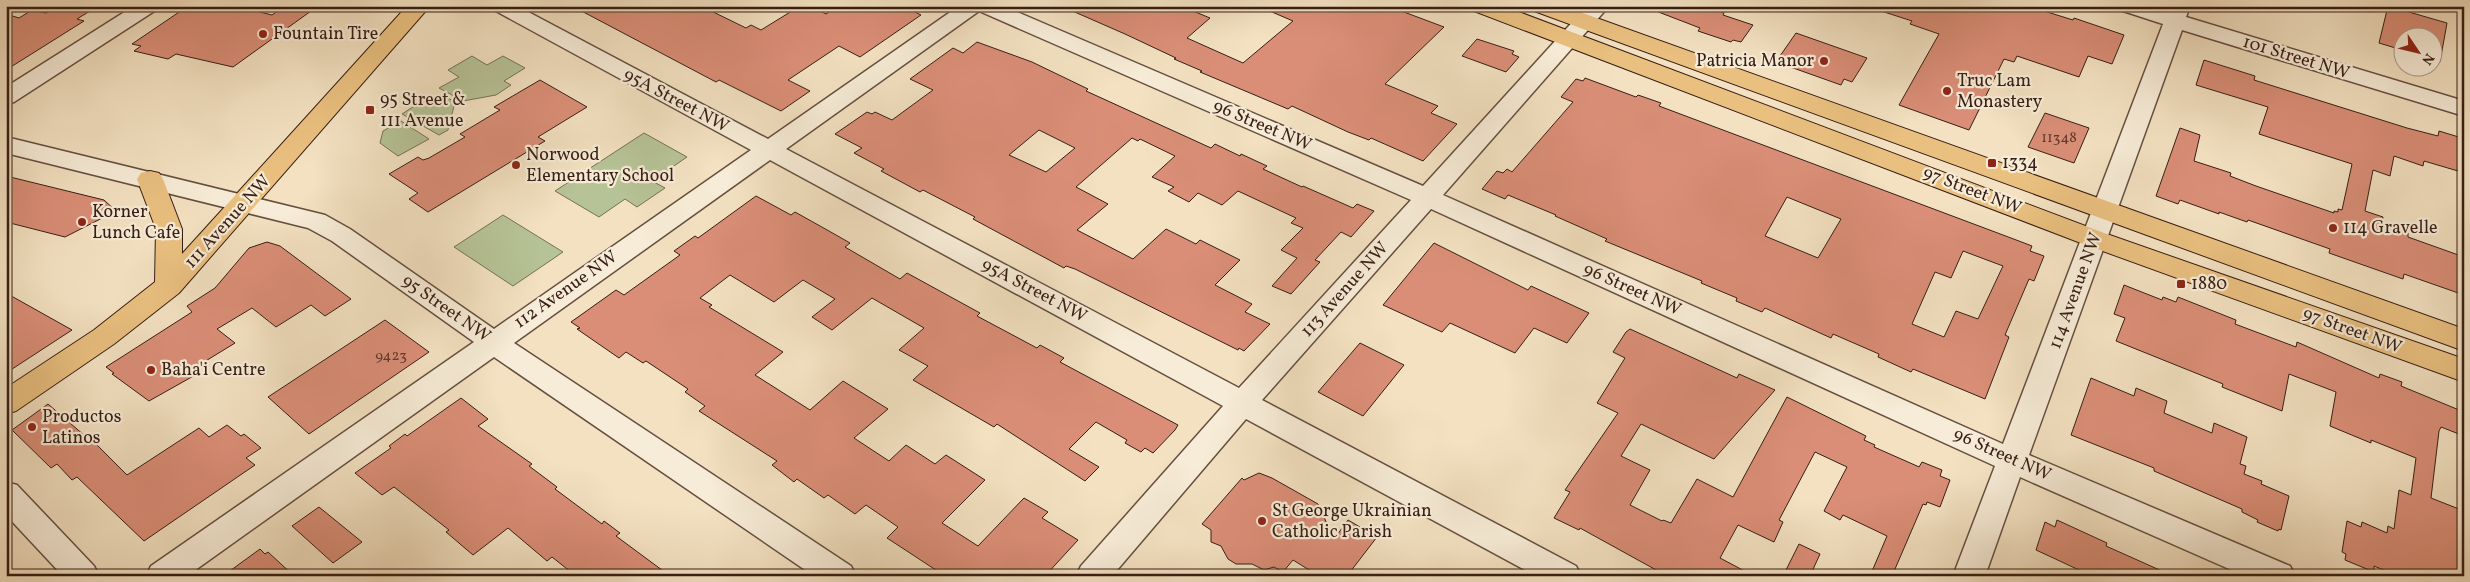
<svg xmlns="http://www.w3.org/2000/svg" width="2470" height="582" font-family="Vollkorn,serif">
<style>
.green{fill:#b6c396;stroke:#767056}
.building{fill:#da8e77;stroke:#371e15;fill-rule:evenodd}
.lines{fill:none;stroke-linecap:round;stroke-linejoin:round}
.minor-casing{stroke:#664f40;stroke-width:3}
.major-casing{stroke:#371e15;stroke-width:2}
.minor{fill:#f7ecd7;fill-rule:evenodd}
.major{fill:#eac080;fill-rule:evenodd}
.poi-dot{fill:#8f2418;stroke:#f7ecd7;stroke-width:2}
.labels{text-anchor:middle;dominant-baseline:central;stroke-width:4.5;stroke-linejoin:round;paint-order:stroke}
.number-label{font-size:15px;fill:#603a2e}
.poi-label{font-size:18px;fill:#371e15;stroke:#f7ecd7;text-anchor:start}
.street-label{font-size:18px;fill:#371e15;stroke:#f7ecd7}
</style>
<rect width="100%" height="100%" fill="#f3e1c1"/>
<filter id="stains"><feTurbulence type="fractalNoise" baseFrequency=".004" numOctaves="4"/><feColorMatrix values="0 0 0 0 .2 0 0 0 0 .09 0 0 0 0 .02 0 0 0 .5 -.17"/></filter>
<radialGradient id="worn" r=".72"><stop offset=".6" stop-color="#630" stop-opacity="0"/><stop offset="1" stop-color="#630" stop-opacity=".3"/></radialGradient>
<!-- green -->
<path class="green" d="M472,56L487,65L503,56L525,68L504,81L511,85L496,95L463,101L439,88L459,77L448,70Z
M448,98L455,102L448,130L439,135L402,114L419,103Z
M401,121L429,139L398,156L380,143L383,131Z
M644,133L687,157L652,181L665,188L637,207L625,199L599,217L555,191Z
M503,215L563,252L513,286L454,247Z"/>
<!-- building -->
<path class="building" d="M58,6H98L77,19L84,21L6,70V14L19,18L32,10L46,13Z
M188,6H236L272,15L285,6H318L233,67L176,54L168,59L134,51L141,46L132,44Z
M572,6H701L746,28L751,25L761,30L800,6H811L826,14L838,6H903L921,15L860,57L839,46L788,80L810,91L781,111L719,80L716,82Z
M1061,6H1181L1210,18L1187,38L1243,63L1293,21L1258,6H1388L1444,27L1385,84L1438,106L1431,113L1457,124L1423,161L1371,138L1369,140L1348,132L1292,106L1288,109L1200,72L1202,71L1174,59L1176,58L1125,34Z
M1649,6H1706L1724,13L1723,15L1753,25L1741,42L1733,40L1731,42L1698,31L1700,28L1648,8Z
M1878,6H2028L2073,20L2074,18L2124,35L2112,64L2088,56L2079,77L2017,56L2014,62L2004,59L1969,130L1899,105L1939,34L1910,24L1912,21L1878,10Z
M2388,6L2447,23L2440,62L2432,59V38H2402V50L2379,43Z
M1796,33L1867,58L1852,82L1844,79L1841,85L1782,64L1786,58L1780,56Z
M1477,39L1514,51L1512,54L1519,57L1506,72L1462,56Z
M977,42L1032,62L1088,89L1086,91L1211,148L1215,144L1240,156L1241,154L1267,166L1263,169L1302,187L1303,186L1353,208L1357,204L1374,211L1351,237L1341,232L1315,260L1320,262L1291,294L1272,286L1297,258L1281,250L1303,228L1291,223L1296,218L1238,191L1222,205L1198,193L1189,202L1168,191L1174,187L1152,177L1175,156L1140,139L1138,141L1132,138L1076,187L1108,204L1077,230L1133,259L1166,229L1196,244L1200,240L1240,260L1215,285L1252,304L1245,312L1270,324L1244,351L1239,348L1238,350L1075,269L1066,266L1064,268L973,219L975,217L923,190L920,192L881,171L884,169L854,153L862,148L835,134L867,112L872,114L875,112L892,120L933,90L910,79L953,48L963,53ZM1039,130L1075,148L1046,172L1009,155Z
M2204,60L2255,76L2254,80L2407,128L2438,136L2439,131L2462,138L2458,171L2424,161L2423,166L2394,156L2390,176L2373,170L2365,211L2383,217L2382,223L2408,233V237L2464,257V295L2404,274L2403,279L2329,253L2330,249L2248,220L2247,222L2219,212V214L2180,200L2178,204L2156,196L2180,128L2200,135L2194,161L2231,173L2230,176L2256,186L2334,213V211L2338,212V209L2342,210L2352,164L2259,134L2268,107L2196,85Z
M1585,78L1636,97L1638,95L1661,103L1659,106L2011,238L2032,246L2030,251L2044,256L2034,281L2029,279L2005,335L2009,337L1985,399L1913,369L1911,372L1878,357L1879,354L1833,334L1831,338L1765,308L1762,312L1736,301L1737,298L1701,283L1702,281L1605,241L1607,239L1555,216L1556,215L1508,195L1505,199L1482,189L1497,171L1503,173L1507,169L1512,172L1573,102L1561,97L1576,79L1583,81ZM1787,197L1841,219L1818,258L1765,236ZM1963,251L2003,266L1978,319L1956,311L1944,337L1912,324L1935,272L1951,278Z
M540,80L587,107L538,137L545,141L428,212L409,199L418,193L389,174L418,157L423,160L429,158L465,137L460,134L500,110L494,107Z
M2045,113L2089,128L2074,163L2028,147Z
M6,176L104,200L116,211L65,237L6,222Z
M756,196L791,215L795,212L829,231L850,243L845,247L900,279L907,273L980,313L977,316L1037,348L1040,345L1064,358L1060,362L1178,425L1175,430L1153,453L1145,448L1141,452L1125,443L1127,440L1096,422L1069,449L1099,467L1085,481L997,424L994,427L913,380L928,366L899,350L924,328L872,298L832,330L812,317L835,299L803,280L774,302L730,275L700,298L712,305L709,307L783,352L755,375L810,410L843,381L888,409L854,438L889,461L906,445L935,464L946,455L985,480L942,523L978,546L1024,498L1048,512L1042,518L1078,540L1045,576H945L887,538L898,527L866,505L855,514L828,495L824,498L797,479L794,482L772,465L777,461L699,411L705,406L685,392L688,389L646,361L643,363L626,352L619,358L577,329L580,328L571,322L616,290L624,295L680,255L674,251L695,236L698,238Z
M267,242L280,246L351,299L325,316L311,305L276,327L252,308L217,329L235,343L191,370L197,374L149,401L112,374L114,373L106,367L192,312L187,306L215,288L249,248Z
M1434,243L1528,290L1531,286L1589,313L1567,343L1534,328L1515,353L1450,323L1442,332L1383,305Z
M2124,285L2162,300L2163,297L2176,302L2178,297L2236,320L2235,324L2296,347L2297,342L2379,378L2380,374L2402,382L2401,386L2464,412V436L2441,427L2439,431L2431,498L2464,511V576H2398L2374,566V572L2345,560L2346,554L2342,552L2347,521L2361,527L2362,522L2387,533L2388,526L2394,529L2399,490L2411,495L2416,458L2371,440V443L2330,426L2336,392L2289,374L2282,411L2222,387L2223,384L2116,341L2125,318L2114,314Z
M6,293L72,330L6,373Z
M385,320L429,352L309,434L268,397Z
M1630,329L1737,378L1739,374L1775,390L1714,459L1641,424L1621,456L1650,470L1630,505L1662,521L1663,520L1671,523L1697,479L1733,497L1787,397L1866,436L1864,440L1875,445L1874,447L1917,466L1919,467L1922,462L1942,470L1940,476L1950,480L1940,507L1927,502L1926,505L1923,504L1892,576H1870L1887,536L1843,515L1840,520L1824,511L1847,467L1815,452L1779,520L1783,522L1774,542L1738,525L1720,558L1754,576H1667L1580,528L1579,530L1554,518L1570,492L1565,490L1618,413L1597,403L1625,358L1613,352L1626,332Z
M1360,343L1404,365L1363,416L1318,392Z
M2091,378L2134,396L2136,388L2167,401L2164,413L2212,433L2214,423L2247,437L2240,464L2246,466L2244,474L2262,481L2261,484L2289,496L2281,530L2279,529L2278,531L2257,522L2258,520L2242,512V509L2154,471V468L2071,435Z
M461,398L488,419L478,426L532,464L529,466L557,487L555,489L602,524L604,521L620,533L616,536L670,576H576L552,557L547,561L508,528L473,555L446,532L449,530L394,487L382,495L355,473L391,448L389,446L405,434L407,436Z
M48,404L85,436L87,435L127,475L199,428L209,437L227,425L241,436L244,434L261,448L246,458L255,465L144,541L77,477L72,480L57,464L51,468L12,430Z
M1259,473L1272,478L1318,504L1334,539L1348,520L1377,537L1347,576H1319L1293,560L1283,572L1274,567L1264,570L1252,564H1236L1228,559L1221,546L1211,542V530L1202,524L1242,478L1244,480Z
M319,507L362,542L333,563L292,526Z
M2057,520L2107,543L2106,546L2173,576H2092L2036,550L2045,522L2055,527Z
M1799,544L1820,554L1810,576H1783Z
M260,549L265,554L268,552L294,576H223Z"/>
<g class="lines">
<defs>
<path id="minor" d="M134,6H159L156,10L14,102L6,104V87Z
M491,6H517L768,139L959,6H1003L1423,186L1587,6H1609L1443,195L2003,444L2163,24L2120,10L2117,6H2150L2167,12L2169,6H2190L2186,17L2464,101V116L2182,30L2029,455L2290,566L2295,576H2245L2020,477L1985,576H1953L1995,466L1431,209L1262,400L1576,566L1581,576H1536L1246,419L1112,576H1076L1081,566L1223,406L770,160L514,343L851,566L856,576H814L494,357L187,576H146L151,566L474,342L332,241L308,228L6,153V137L325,215L350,229L494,329L751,150L494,10ZM979,11L1411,200L1239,388L786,149Z
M6,482L17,485L94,566L99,576H63L6,515Z"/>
<path id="major" d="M407,6H430L179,293L114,344L16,411L6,414V388L94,330L155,282L156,229L137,179L141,173L150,171L159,173L163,179L182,229V254Z
M1471,6H1503L2104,233L2464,359V382L2086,245L1474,11Z
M1531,6H1563L2464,329V351L1534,11Z"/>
</defs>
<!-- minor casing -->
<use href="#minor" class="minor-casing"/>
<!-- major casing -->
<use href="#major" class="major-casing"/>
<!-- minor -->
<use href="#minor" class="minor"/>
<!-- major -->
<use href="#major" class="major"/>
</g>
<!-- markers -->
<g class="poi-dot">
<circle cx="263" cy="34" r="5"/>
<circle cx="1824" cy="61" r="5"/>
<circle cx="1947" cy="91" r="5"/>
<rect x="365" y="105" width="10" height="10" rx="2.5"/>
<rect x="1987" y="158" width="10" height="10" rx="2.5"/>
<circle cx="516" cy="165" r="5"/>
<circle cx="82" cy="222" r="5"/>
<circle cx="2333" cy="228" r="5"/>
<rect x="2176" y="279" width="10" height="10" rx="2.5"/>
<circle cx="151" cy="370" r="5"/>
<circle cx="32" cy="427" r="5"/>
<circle cx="1262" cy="521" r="5"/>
</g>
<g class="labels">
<!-- number labels -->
<g class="number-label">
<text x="2059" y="138">11348</text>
<text x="391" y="356">9423</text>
</g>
<!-- poi labels -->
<g class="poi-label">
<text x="273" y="34">Fountain Tire</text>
<text x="1814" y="61" text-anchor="end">Patricia Manor</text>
<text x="1957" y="81">Truc Lam<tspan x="1957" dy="21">Monastery</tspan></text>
<text x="380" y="100">95 Street &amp;<tspan x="380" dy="21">111 Avenue</tspan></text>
<text x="526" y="155">Norwood<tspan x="526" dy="21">Elementary School</tspan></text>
<text x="2002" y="163">1334</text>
<text x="92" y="212">Korner<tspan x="92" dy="21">Lunch Cafe</tspan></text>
<text x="2343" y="228">114 Gravelle</text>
<text x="2191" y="284">1880</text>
<text x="161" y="370">Baha'i Centre</text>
<text x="42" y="417">Productos<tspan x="42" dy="21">Latinos</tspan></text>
<text x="1272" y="511">St George Ukrainian<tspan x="1272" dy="21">Catholic Parish</tspan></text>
</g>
<!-- street labels -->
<g class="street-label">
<text transform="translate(2296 58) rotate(17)">101 Street NW</text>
<text transform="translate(676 101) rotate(28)">95A Street NW</text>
<text transform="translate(1262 126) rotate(23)">96 Street NW</text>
<text transform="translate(1972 191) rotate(21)">97 Street NW</text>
<text transform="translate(228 222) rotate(-48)">111 Avenue NW</text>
<text transform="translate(566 290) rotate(-35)">112 Avenue NW</text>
<text transform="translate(1345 290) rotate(-48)">113 Avenue NW</text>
<text transform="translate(1632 290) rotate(24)">96 Street NW</text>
<text transform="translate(1034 291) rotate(28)">95A Street NW</text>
<text transform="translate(2076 291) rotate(-70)">114 Avenue NW</text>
<text transform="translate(446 309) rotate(35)">95 Street NW</text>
<text transform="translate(2352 331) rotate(20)">97 Street NW</text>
<text transform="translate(2002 455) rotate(24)">96 Street NW</text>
</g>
</g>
<!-- margin -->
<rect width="2470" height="582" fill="none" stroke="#f3e1c1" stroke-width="25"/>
<rect x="8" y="8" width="2455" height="567" fill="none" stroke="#371e15" stroke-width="2.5"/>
<rect x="12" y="12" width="2445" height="557" fill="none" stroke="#371e15"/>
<!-- north arrow -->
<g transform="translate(2418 52) rotate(125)"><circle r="24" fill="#f7ecd7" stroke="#aa9a89"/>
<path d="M0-4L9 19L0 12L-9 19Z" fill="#8f2418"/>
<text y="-8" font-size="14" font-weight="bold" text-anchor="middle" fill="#371e15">N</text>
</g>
<rect width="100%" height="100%" filter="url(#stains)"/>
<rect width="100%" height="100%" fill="url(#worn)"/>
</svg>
